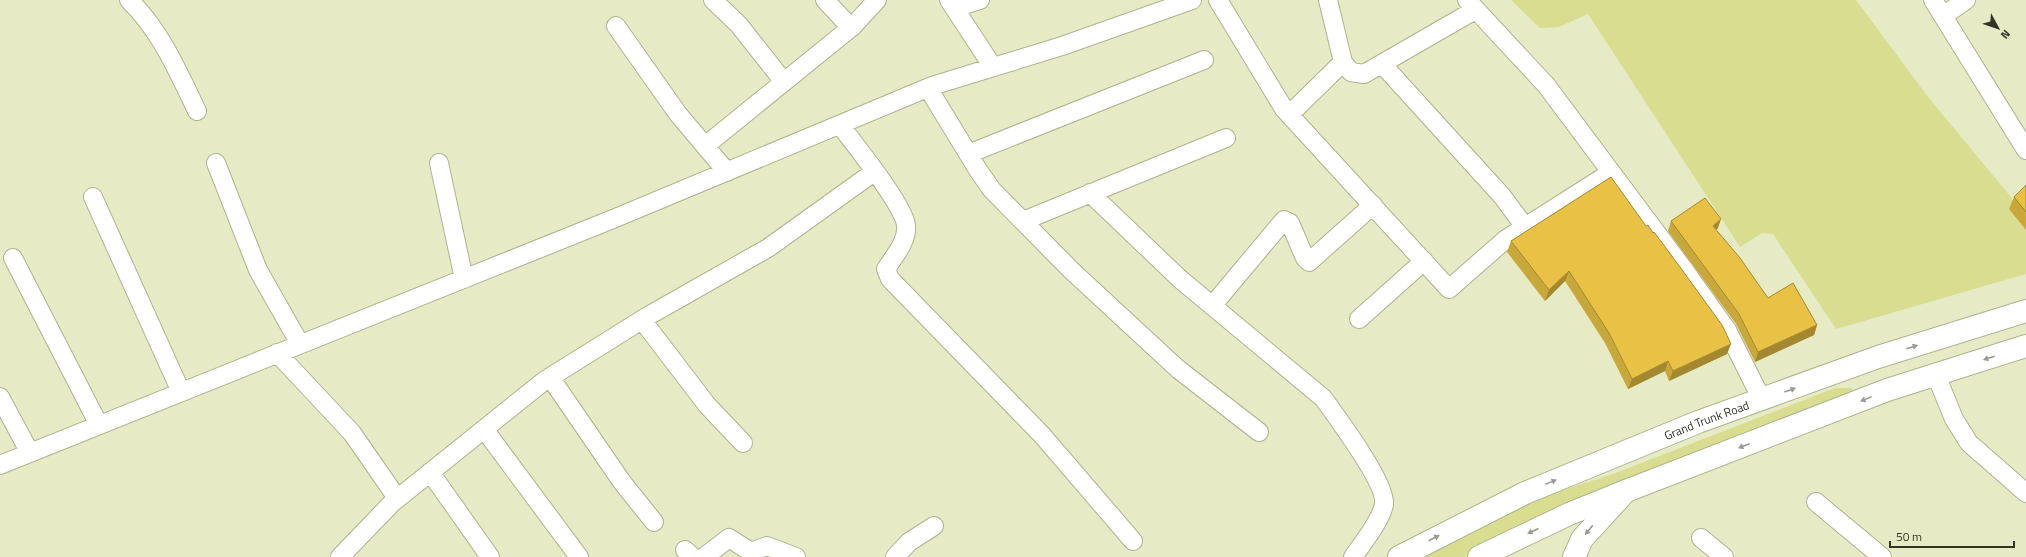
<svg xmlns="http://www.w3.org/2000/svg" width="2026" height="557" font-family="'Titillium Web',sans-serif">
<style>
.green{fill:#d8dd90}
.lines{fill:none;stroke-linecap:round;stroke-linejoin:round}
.street-casing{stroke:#aeb28d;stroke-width:20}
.secondary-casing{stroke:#aeb28d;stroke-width:24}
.highway-casing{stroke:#aeb28d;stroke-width:24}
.street{stroke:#fff;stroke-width:18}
.secondary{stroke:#fff;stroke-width:22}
.highway{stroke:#fff;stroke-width:22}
.wall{fill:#c8a73b}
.shaded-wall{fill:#a38830}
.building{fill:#e9c245;stroke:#a38830}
.oneway{fill:#999a92}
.labels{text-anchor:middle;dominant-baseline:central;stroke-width:4;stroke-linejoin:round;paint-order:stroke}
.street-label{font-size:12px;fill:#333425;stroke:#e7ebc5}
</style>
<rect width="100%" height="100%" fill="#e7ebc5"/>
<!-- green -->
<path class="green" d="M1511,0H1856L1928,97L2011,197L2026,220V274L1836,329L1773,234L1762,233L1740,247L1588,14L1559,27L1540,28Z
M1835,388H1852L1853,396L1533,524L1464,557H1416L1538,498L1613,474Z"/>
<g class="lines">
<defs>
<path id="street" d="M129,0C161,31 178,72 197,111
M713,0L739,25L784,82
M825,0L851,28
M949,0L993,67
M1218,0L1284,109L1449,289L1506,239L1610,173
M1328,0L1343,62
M1467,0L1546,85L1685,271L1727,330L1762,400
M1933,0L2026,150
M954,8L980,0
M1943,16L1966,0
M616,26L678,114L727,172
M1382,64L1502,196L1525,227
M928,88L978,170L992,190L1072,271L1178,369L1259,432
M1289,115L1343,62L1351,72L1364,74L1475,10
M840,125C855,145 903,204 906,225C908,241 894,256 886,269L890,279L1042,435L1133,541
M705,146L853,26L877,0
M968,154L1204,60
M216,163L258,270L300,344
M439,163L464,279
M1090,193L1180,279L1323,398C1336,416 1387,484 1384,504C1382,519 1362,544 1353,557
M93,197L181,392
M1023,221L1226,138
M13,258L99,425
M1212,306L1284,220L1290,223L1305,258L1309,262L1373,205
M1359,319L1424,261
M642,320L707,405L743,443
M277,353L352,433L397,498
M1936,375L1954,419L1969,443L2026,493
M550,377L622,482L654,522
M0,397L30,453
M484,429L579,557
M0,465L613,219L932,86L1062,46L1192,0
M430,472L490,557
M1816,502L1882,557
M1701,538L1724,557
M685,550L693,557
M340,557L392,503L544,381L648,316L768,248L874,172
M704,557L729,538L751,552L767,546L796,557
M895,557L909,542L934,526"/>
<path id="secondary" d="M1574,557L1582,539L1626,491"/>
<g id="highway">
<path id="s1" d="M1399,557L1525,493L1698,422L1878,357L2026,311"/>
<path d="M1479,557L1569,514L1626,491L1887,390L2026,346"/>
</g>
</defs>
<!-- street casing -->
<use href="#street" class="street-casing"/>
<!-- secondary casing -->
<use href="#secondary" class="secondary-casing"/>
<!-- highway casing -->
<use href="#highway" class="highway-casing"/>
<!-- street -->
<use href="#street" class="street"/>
<!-- secondary -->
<use href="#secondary" class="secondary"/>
<!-- highway -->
<use href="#highway" class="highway"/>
</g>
<!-- wall -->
<path class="wall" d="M1611,177L1727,354L1669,381L1665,371L1628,389L1605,343L1565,281L1545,301L1507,252L1511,241Z
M2026,185V230L2009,209L2014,197Z
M1671,221L1718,228L1716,230L1768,298L1817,325L1814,335L1755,362L1736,324L1668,231Z"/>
<!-- shaded-wall -->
<path class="shaded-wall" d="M1721,219L1718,228L1709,235L1713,226Z
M1569,271L1565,281L1545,301L1549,290Z
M1817,325L1814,335L1755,362L1758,352Z
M1731,344L1727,354L1669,381L1673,371Z
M1668,361L1665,371L1628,389L1632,379Z"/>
<!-- building -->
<path class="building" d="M1611,177L1646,226L1648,225L1653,233L1654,232L1680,267L1722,325L1731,344L1673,371L1668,361L1632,379L1609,333L1569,271L1549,290L1511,241Z
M2026,185V212L2014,197Z
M1705,198L1721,219L1713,226L1740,258L1768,298L1793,283L1817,325L1758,352L1739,314L1671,221Z"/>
<!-- one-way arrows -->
<defs><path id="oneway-solid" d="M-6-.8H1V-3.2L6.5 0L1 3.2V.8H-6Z"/></defs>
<g class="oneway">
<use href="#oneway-solid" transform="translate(1912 347) rotate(-17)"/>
<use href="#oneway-solid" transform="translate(1989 358) rotate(162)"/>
<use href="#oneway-solid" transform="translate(1790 390) rotate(-20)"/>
<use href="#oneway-solid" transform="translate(1866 399) rotate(158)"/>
<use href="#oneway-solid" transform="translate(1744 446) rotate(159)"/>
<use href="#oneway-solid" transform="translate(1551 482) rotate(-22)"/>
<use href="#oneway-solid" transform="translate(1589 530) rotate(129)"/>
<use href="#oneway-solid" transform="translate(1533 531) rotate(155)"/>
<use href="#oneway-solid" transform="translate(1434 538) rotate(-27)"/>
</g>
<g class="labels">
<!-- street labels -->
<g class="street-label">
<text stroke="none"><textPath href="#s1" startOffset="337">Grand Trunk Road</textPath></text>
</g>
</g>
<!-- north arrow -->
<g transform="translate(1998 28) rotate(130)" stroke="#e7ebc5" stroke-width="3" paint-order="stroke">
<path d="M0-3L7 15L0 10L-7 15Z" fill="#333425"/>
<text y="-6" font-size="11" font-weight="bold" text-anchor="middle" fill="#333425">N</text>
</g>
<!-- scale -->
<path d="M1890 541v6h124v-6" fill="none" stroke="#333425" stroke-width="2"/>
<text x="1896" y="541" font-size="12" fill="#333425" stroke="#e7ebc5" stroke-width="3" paint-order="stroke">50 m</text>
</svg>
